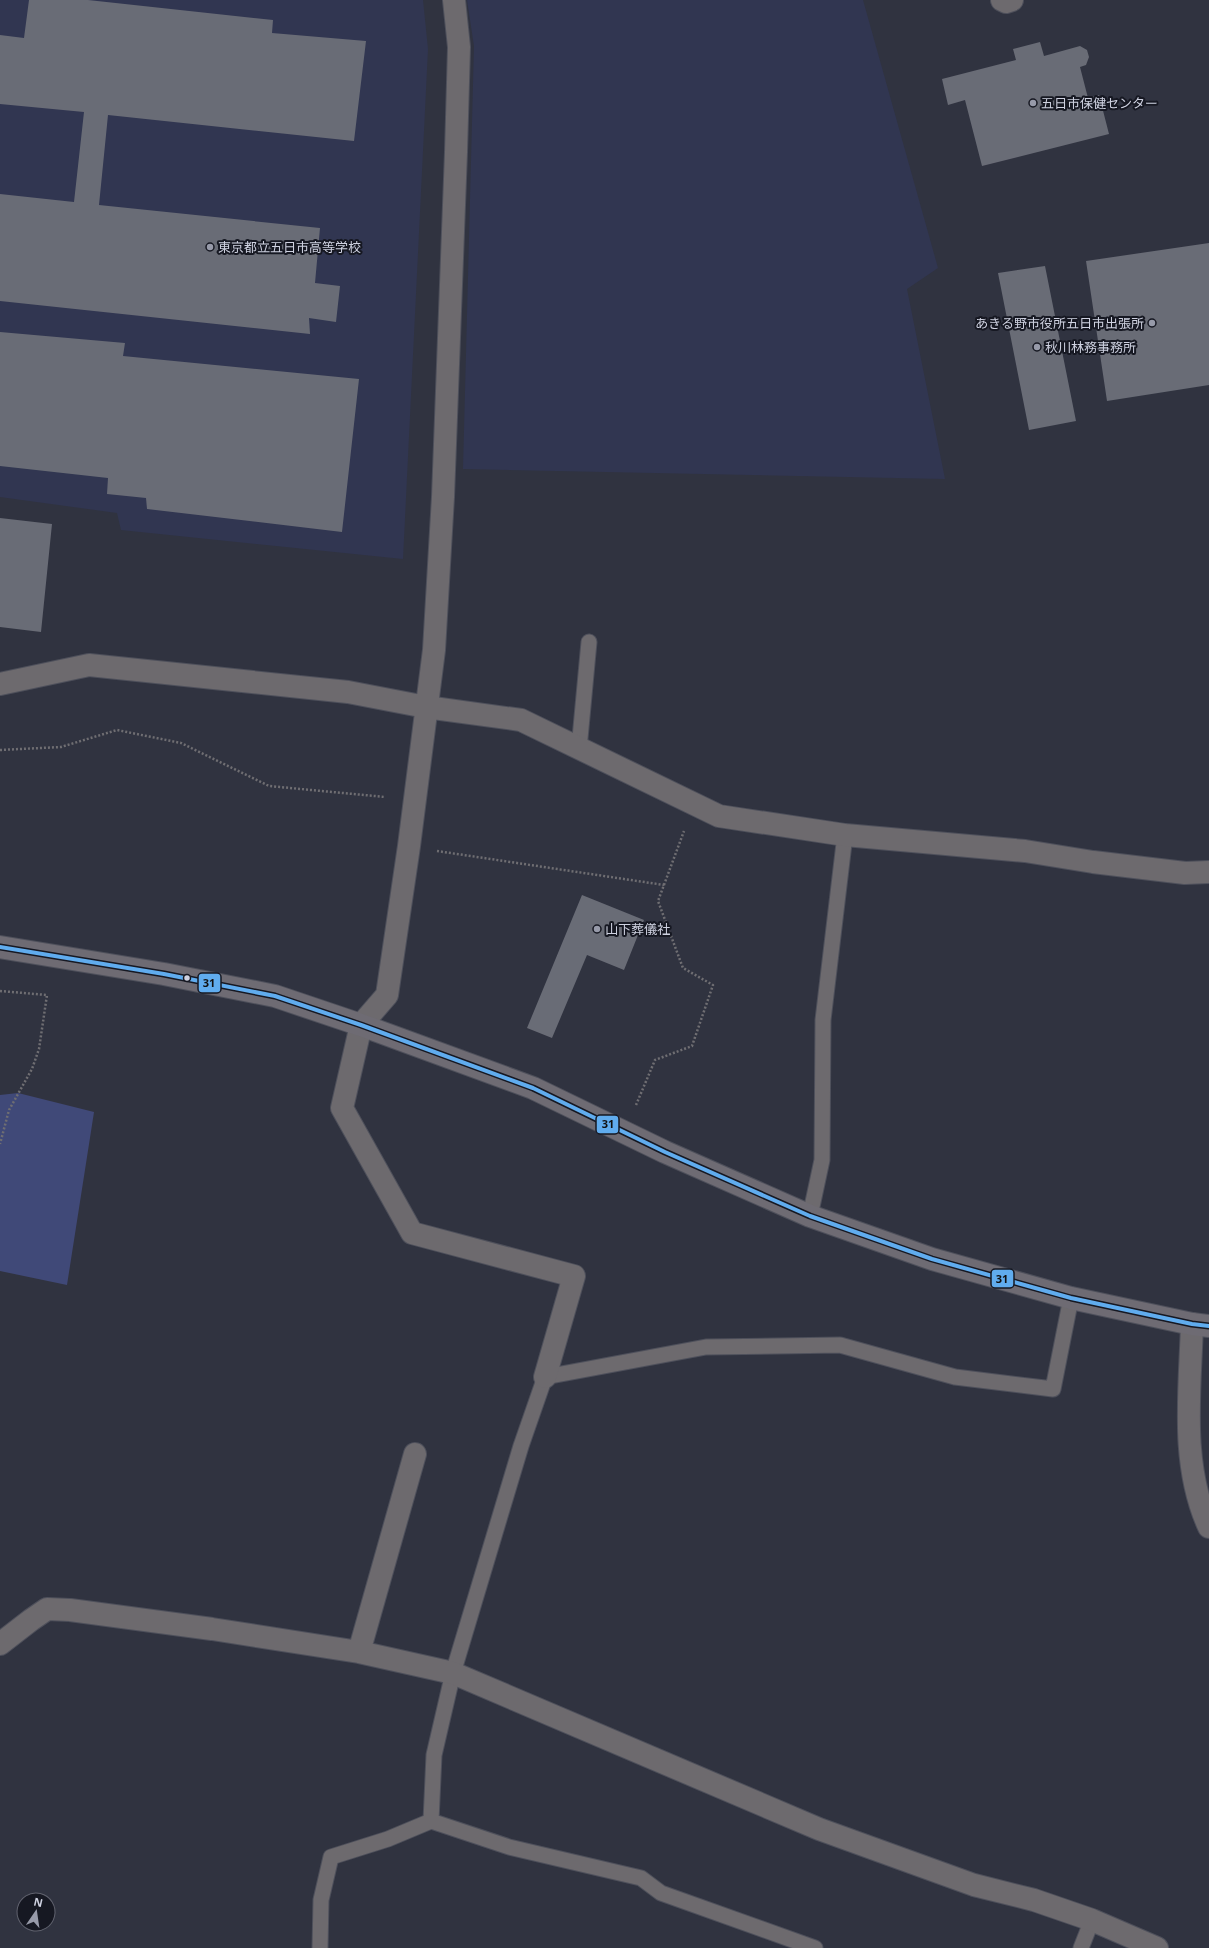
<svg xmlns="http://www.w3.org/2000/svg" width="1209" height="1948" font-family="'Open Sans','Noto Sans JP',sans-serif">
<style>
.built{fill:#313651}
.green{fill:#404978}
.building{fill:#696c76}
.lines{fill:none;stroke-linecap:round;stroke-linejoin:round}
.service-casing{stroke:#4e505b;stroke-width:17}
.minor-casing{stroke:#4e505b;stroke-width:24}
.tertiary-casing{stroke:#4e505b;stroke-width:24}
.primary-casing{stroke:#4e505b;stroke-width:24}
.path{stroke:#6f6e72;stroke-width:2.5;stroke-dasharray:2 2;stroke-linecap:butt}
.service{stroke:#6d6a6e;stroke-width:15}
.minor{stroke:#6d6a6e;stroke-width:22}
.tertiary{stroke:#6d6a6e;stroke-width:22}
.primary{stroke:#6e6b73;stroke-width:22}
.bus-1-casing{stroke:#161822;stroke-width:7}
.bus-1{stroke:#60acee;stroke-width:4}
.poi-dot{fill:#979aa9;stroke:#161822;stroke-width:1.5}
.bus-dot{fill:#cfd2e1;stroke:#161822;stroke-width:1.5}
.labels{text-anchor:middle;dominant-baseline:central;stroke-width:4;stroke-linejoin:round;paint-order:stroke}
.poi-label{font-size:13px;fill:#cfd2e1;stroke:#161822;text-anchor:start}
.line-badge{stroke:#161822;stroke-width:1.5}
.pale-badge-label{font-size:11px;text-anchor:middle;font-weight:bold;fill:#111}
</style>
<rect width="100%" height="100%" fill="#303340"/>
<!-- built -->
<path class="built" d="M0,0H423L428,49L403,559L121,530L117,513L0,497Z
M467,0H863L938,268L907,289L945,479L463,469L474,46Z"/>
<!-- green -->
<path class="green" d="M18,1093L94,1112L67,1285L0,1271V1095Z"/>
<!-- building -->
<path class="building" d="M29,0H88L273,20L272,33L366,41L354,141L108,115L99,205L320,228L315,283L340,286L336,322L309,318L310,334L0,301V194L74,202L84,112L0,104V35L24,38Z
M1040,42L1044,56L1080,46L1087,50L1089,57L1086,65L1080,67L1088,98L1099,95L1109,134L982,166L965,100L948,105L942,79L1016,60L1013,49Z
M1209,243V385L1107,401L1086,261Z
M1045,266L1076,421L1029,430L998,273Z
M0,332L125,343L123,356L359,379L342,532L147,509L146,498L107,494L108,478L0,466Z
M0,518L52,524L41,632L0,627Z
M582,895L644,920L624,970L587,955L552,1038L527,1028Z"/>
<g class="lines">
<defs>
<path id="service" d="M579,749L589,642
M810,1216L822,1160L823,1020L845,835
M431,1821L434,1755L453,1673L521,1446L545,1377L706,1347L840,1345L955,1377L1053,1389L1071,1298
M320,1948L321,1900L331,1857L388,1839L431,1821L509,1847L641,1878L661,1893L815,1948
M1081,1948L1092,1920"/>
<path id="minor" d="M454,0L459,47L456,152L443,497L434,650L409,846L387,995L361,1025L342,1108L412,1233L574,1276L545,1377
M1002,0L1006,2L1012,0
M0,684L89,665L348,692L426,707L521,720L719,816L845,835L1025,851L1093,862L1185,873L1209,872
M0,1644L31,1620L47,1609L70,1610L212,1629L359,1652L453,1673L819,1829L974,1885L1034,1900L1092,1920L1157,1948
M359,1652L415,1454"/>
<path id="tertiary" d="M1192,1324C1190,1391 1180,1464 1209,1527"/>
<path id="primary" d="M0,947L164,974L275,996L361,1025L533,1088L665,1152L810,1216L932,1259L1071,1298L1192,1324L1209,1326"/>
</defs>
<!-- service casing -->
<use href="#service" class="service-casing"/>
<!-- minor casing -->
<use href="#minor" class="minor-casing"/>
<!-- tertiary casing -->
<use href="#tertiary" class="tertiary-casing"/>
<!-- primary casing -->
<use href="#primary" class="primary-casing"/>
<!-- path -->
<path class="path" d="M0,750L61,747L117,730L181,743L269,786L385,797
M437,851L664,885
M0,991L47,995L39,1049L32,1069L9,1110L0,1144
M636,1105L655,1060L692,1046L713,985L683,968L658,901L684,831"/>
<!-- service -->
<use href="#service" class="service"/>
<!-- minor -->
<use href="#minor" class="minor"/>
<!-- tertiary -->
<use href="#tertiary" class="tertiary"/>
<!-- primary -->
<use href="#primary" class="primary"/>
<defs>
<path id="bus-1" d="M0,947L164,974L275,996L361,1025L533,1088L665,1152L810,1216L932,1259L1071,1298L1192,1324L1209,1326"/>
</defs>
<!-- bus-1 casing -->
<use href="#bus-1" class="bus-1-casing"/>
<!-- bus-1 -->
<use href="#bus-1" class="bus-1"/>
</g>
<!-- markers -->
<g class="poi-dot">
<circle cx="1033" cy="103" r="4"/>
<circle cx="210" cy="247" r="4"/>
<circle cx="1152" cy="323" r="4"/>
<circle cx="1037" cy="347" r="4"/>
<circle cx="597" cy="929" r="4"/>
</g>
<circle class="bus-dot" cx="187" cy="978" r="3.5"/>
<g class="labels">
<!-- poi labels -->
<g class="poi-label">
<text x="1041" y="103">五日市保健センター</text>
<text x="218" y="247">東京都立五日市高等学校</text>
<text x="1144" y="323" text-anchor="end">あきる野市役所五日市出張所</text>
<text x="1045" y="347">秋川林務事務所</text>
<text x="605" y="929">山下葬儀社</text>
</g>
</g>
<g class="line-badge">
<rect x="198" y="973" width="23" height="20" rx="4" fill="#60acee"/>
<rect x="596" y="1115" width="23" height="19" rx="4" fill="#60acee"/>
<rect x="991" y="1269" width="23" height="19" rx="4" fill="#60acee"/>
</g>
<g class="pale-badge-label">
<text x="209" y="987">31</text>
<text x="608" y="1128">31</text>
<text x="1002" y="1283">31</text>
</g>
<!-- north arrow -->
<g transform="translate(36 1912) rotate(13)"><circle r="19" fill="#161822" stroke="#60626e"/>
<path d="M0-3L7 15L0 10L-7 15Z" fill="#979aa9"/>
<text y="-6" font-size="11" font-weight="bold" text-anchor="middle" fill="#cfd2e1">N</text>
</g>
</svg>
